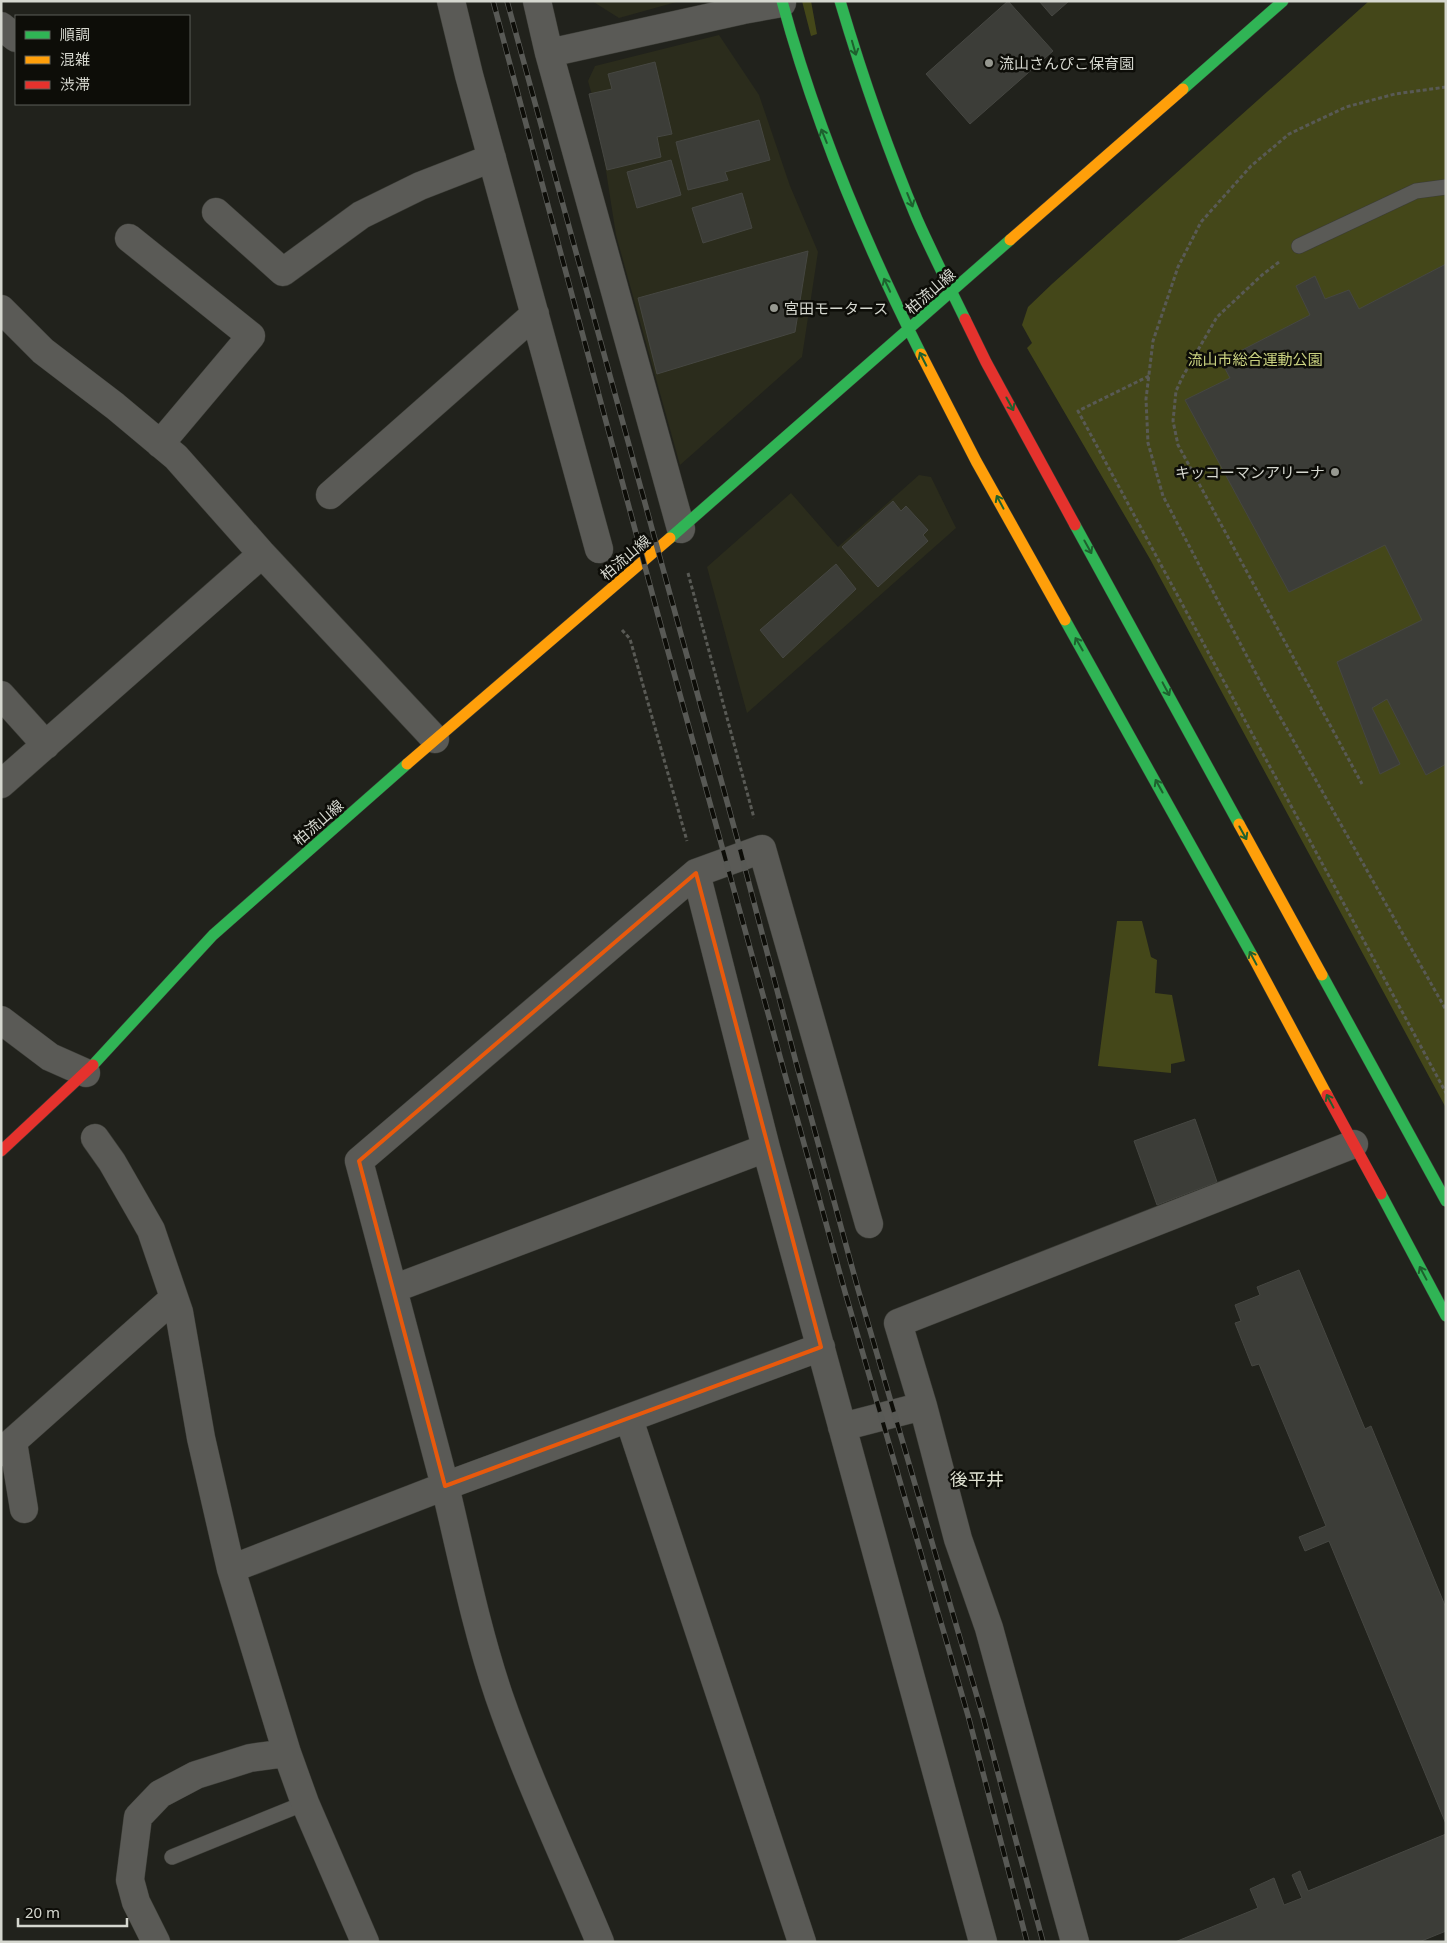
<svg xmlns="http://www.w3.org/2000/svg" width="1447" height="1943" font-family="'Noto Sans','Noto Sans JP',sans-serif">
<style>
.built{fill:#2b2c1c}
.green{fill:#444719}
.building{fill:#3c3d38;stroke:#464742}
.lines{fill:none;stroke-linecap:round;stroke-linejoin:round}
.lane-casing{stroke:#3b3c36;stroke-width:16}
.street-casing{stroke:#3b3c36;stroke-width:29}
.fast-casing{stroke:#3b3c36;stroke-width:12}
.slow-casing{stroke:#3b3c36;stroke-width:12}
.jam-casing{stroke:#3b3c36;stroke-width:12}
.path{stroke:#595a55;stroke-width:3;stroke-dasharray:4 2.5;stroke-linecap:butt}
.lane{stroke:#5a5a56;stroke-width:15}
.street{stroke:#5a5a56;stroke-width:28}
.fast{stroke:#30b455;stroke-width:11}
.slow{stroke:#ff9f0a;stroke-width:11}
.jam{stroke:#e5322d;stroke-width:11}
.rail-casing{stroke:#585955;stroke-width:5.5}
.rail{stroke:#0d0d08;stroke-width:4;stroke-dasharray:11;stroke-linecap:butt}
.oneway{stroke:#1e602e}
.marked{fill:none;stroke:#e8590c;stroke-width:4;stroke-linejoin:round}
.poi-dot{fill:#969890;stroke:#0d0d08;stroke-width:2}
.labels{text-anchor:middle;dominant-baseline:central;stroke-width:5;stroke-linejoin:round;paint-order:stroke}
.poi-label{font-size:15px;fill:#d5d7cf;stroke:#0d0d08;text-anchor:start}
.street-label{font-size:15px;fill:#d5d7cf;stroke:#0d0d08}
.park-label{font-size:15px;fill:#cad280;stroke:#0d0d08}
.quarter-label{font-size:18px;fill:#dee0d0;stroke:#0d0d08}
</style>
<rect width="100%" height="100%" fill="#21221c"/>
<!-- built -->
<path class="built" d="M592,1H680L619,18Z
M719,35L759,95L790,186L818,252L802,357L680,465L616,235L597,113L588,81L595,66Z
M919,475L931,477L956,528L747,713L707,567L791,493L838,547Z"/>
<!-- green -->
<path class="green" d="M802,1H811L817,34L811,36Z
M1369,1H1446V1108L1150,559L1027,348L1032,343L1022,325L1028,307L1052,284Z
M1117,921H1142L1151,957L1157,960L1155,993L1172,995L1185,1061L1171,1064V1073L1098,1066Z"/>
<!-- building -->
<path class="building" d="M1008,1L1053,51L970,124L926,74Z
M1039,1H1069L1052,16Z
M655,62L672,134L657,137L661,157L607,170L589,94L612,89L608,74Z
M759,120L770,160L725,172L728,180L688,190L676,142Z
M671,160L681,195L637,208L627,172Z
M742,193L752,228L703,243L692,208Z
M808,251L795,332L657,374L638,298Z
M1446,264V764L1426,775L1387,699L1372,708L1400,764L1380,774L1337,662L1422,620L1385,545L1289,592L1185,400L1230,378L1221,361L1310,315L1296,286L1315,276L1325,299L1349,290L1359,309Z
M893,501L901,511L906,506L928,530L923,535L928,541L878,587L842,547Z
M836,564L856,589L783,658L760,630Z
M1195,1119L1217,1182L1157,1205L1134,1141Z
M1299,1270L1365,1429L1371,1426L1446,1608V1824L1329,1541L1305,1551L1299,1537L1326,1526L1259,1364L1252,1366L1235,1323L1241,1321L1235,1305L1260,1295L1257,1287Z
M1446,1834V1931L1419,1942H1175L1258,1908L1250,1889L1274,1878L1284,1905L1302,1898L1292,1875L1300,1871L1308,1891Z"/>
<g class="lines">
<defs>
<path id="lane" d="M1299,246L1416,191L1446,187
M172,1857L305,1803"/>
<path id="street" d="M451,1L469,75L599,549
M537,1L549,53L681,529
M1,26L16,38
M549,53L743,10L782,3
M216,212L283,272L361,215L420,186L492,158
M129,238L251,336L160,444
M1,309L43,351L115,406L176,457L262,554L435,739
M330,495L535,314
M1,695L46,745
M1,784L262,554
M696,873L766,1148L983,1942
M1,1020L50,1057L86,1073
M95,1138L112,1162L151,1230L179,1312L201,1438L231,1569L287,1753L305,1803L365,1942
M393,1289L359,1161L696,873L762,849L869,1224
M629,1419L802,1942
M842,1427L923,1406
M13,1442L24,1509
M1,1452L174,1298
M231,1569L445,1486L393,1289L766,1148
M156,1942L136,1902L130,1880L138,1817L160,1794L196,1775L250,1758L287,1753
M600,1942C566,1860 528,1780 499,1696C476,1628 462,1557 445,1486L821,1347
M1075,1942L989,1628L958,1539L923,1406L898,1323L1354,1144"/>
<path id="fast" d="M782,1C815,123 864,241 921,354
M840,1C862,75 887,148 917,219C932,253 949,286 965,319
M1183,89L1283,1
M1075,525L1239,824
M670,538L1010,240
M1065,620L1253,957
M1322,975L1446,1201
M93,1065L213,935L407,764
M1381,1194L1446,1316"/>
<path id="slow" d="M1010,240L1183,89
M921,354L976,461L1065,620
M407,764L670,538
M1239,824L1322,975
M1253,957L1327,1095"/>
<path id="jam" d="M965,319L986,362L1075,525
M1327,1095L1381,1194
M1,1151L93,1065"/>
</defs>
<!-- lane casing -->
<use href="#lane" class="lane-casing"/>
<!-- street casing -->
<use href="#street" class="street-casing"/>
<!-- fast casing -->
<use href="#fast" class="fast-casing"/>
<!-- slow casing -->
<use href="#slow" class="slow-casing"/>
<!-- jam casing -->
<use href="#jam" class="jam-casing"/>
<!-- path -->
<path class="path" d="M1446,87L1395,94L1346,107L1289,134L1251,166L1201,222L1178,267L1153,341L1146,399L1148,443L1163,496L1262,685L1446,1010
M1279,262L1262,275L1217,317L1183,376L1176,391L1173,421L1178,445L1362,784
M1149,376L1078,411L1446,1093
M688,573L754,818
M622,630L630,639L687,841"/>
<!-- lane -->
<use href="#lane" class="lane"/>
<!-- street -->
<use href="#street" class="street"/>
<!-- fast -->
<use href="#fast" class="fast"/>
<!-- slow -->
<use href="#slow" class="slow"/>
<!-- jam -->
<use href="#jam" class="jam"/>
<defs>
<path id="rail" d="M493,1L658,615L845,1292L969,1719L1027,1942
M507,1L737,838L797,1066L858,1289L983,1717L1043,1942"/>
</defs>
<!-- rail casing -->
<use href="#rail" class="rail-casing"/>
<!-- rail -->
<use href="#rail" class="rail"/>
</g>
<!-- one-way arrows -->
<defs><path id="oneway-shaft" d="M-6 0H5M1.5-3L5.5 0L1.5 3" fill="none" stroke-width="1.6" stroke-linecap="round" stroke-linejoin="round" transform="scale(1.25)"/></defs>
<g class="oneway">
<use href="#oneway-shaft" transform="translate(854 48) rotate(74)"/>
<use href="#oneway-shaft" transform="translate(824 136) rotate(-112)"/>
<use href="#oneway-shaft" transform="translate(910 200) rotate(68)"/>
<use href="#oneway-shaft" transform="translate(887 285) rotate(-115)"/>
<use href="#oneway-shaft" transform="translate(923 359) rotate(-117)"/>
<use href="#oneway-shaft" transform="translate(1010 404) rotate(61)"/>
<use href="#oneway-shaft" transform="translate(1000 502) rotate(-118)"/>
<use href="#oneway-shaft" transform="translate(1088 547) rotate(61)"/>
<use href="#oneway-shaft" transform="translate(1079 644) rotate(-120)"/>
<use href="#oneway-shaft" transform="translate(1166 689) rotate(62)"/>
<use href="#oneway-shaft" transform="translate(1159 786) rotate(-119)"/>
<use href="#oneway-shaft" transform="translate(1243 833) rotate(61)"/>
<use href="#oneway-shaft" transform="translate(1253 958) rotate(-118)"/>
<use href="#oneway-shaft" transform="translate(1330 1101) rotate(-118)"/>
<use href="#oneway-shaft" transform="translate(1423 1273) rotate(-118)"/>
</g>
<!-- marked area -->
<path class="marked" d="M696,873L821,1347L445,1486L359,1161Z"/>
<!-- markers -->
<g class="poi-dot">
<circle cx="989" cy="63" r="5"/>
<circle cx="774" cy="308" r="5"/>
<circle cx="1335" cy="472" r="5"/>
</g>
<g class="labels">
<!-- poi labels -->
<g class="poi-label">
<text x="999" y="63">流山さんぴこ保育園</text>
<text x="784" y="308">宮田モータース</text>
<text x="1325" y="472" text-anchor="end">キッコーマンアリーナ</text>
</g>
<!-- street labels -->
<g class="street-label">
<text transform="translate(930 291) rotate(-41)">柏流山線</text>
<text transform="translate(625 557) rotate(-40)">柏流山線</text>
<text transform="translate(318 822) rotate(-41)">柏流山線</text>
</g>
<!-- park labels -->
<g class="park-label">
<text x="1255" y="359">流山市総合運動公園</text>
</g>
<!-- quarter labels -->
<g class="quarter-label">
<text x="977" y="1479">後平井</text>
</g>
</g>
<!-- border -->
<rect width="1447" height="1943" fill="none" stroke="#d5d7cf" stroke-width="5"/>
<!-- legend -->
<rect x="15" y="15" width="175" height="90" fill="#0d0d08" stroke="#5d5e58"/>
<rect x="25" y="31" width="25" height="8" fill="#30b455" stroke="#5d5e58"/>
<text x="60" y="40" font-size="15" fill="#d5d7cf">順調</text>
<rect x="25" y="56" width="25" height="8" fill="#ff9f0a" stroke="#5d5e58"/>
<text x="60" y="65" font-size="15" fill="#d5d7cf">混雑</text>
<rect x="25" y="81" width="25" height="8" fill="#e5322d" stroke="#5d5e58"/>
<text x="60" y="90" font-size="15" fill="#d5d7cf">渋滞</text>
<!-- scale -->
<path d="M18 1918v8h109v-8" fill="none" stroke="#d5d7cf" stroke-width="2.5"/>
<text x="25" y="1918" font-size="15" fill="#d5d7cf" stroke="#0d0d08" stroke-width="4" paint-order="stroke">20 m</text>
</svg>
